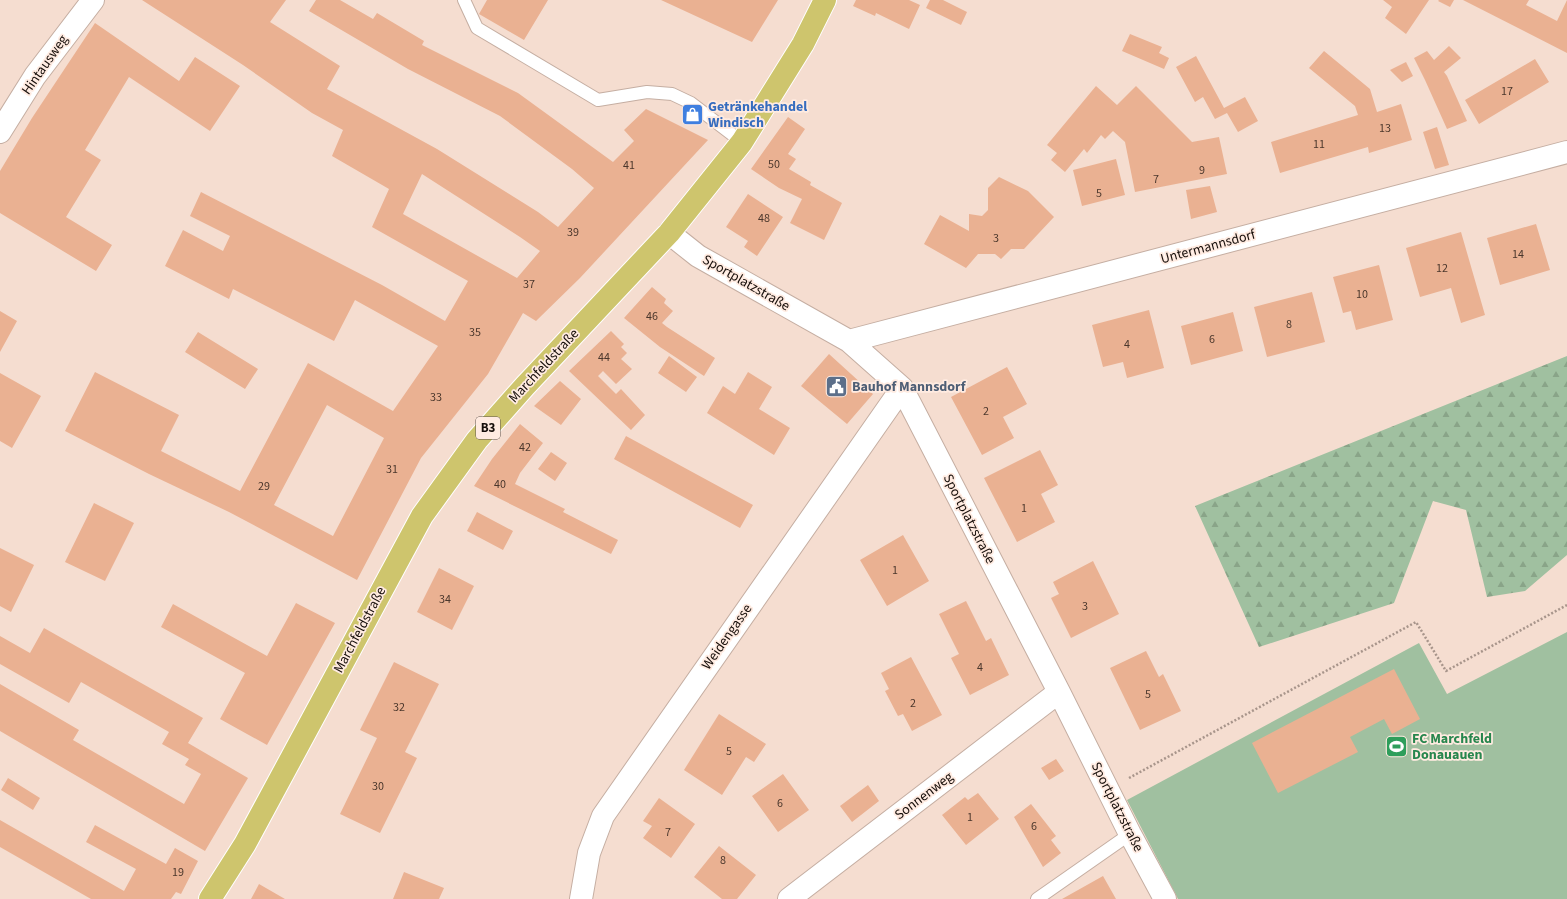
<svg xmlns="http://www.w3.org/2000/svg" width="1567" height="899" font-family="'Source Sans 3',sans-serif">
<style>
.forest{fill:url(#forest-firs)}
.pitch{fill:#a0c0a0}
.building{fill:#eab192;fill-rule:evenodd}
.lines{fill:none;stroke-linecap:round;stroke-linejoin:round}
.service-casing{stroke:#c5aea2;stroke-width:14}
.minor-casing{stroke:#c5aea2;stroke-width:24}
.primary-casing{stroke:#fff;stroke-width:24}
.path{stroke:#a8958b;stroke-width:2.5;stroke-dasharray:2 2;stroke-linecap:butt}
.service{stroke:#fff;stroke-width:12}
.minor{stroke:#fff;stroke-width:22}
.primary{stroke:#cec56d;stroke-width:22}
.labels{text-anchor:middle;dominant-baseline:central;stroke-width:3.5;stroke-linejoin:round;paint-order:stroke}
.number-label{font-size:12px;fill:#4b372c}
.shield{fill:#ffebe1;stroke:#5c504a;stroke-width:1}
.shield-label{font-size:13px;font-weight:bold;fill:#160e0a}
.street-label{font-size:14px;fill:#160e0a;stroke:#ffebe1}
.shop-label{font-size:14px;font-weight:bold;fill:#366cbe;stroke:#ffebe1;text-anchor:start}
.service-label{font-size:14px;font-weight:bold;fill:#4e5e75;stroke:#ffebe1;text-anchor:start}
.leisure-label{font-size:14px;font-weight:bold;fill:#27864d;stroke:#ffebe1;text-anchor:start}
</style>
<defs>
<pattern id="forest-firs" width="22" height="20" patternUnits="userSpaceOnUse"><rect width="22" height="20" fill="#a0c0a0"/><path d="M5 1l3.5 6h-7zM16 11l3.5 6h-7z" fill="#89a488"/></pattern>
</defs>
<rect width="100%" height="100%" fill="#f5ddd0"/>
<!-- forest -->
<path class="forest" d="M1567,356V555L1525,591L1487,597L1466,510L1433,501L1394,603L1259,647L1195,506Z"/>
<!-- pitch -->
<path class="pitch" d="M1567,632V899H1178L1127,800L1419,643L1447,694Z"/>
<!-- building -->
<path class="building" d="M142,0H286L270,22L340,66L327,89L437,149L538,212L558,227L594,188L572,169L500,116L408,69L309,11L316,0H340L373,19L377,13L424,41L422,45L518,93L613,162L634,141L624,130L646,109L708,140L580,278L536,321L523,313L488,374L421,458L357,580L229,512L149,474L65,431L95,372L179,415L161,451L240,491L308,363L393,411L438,346L355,300L334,341L233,289L229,299L165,266L183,230L223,251L230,236L190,216L201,192L382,285L445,321L468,281L372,227L389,189L332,156L343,130L312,113L243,65ZM422,174L520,237L540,251L517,278L403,214ZM327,405L384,438L333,536L274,505Z
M487,0H548L524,40L479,14Z
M661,0H778L752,42Z
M856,0H909L920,5L909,29L876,13L875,16L853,6Z
M930,0H943L967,12L961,25L926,8Z
M1383,0H1429L1406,34L1385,18L1392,7Z
M1439,0H1454L1450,7L1438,1Z
M1463,0H1529L1526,5L1557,21L1567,0V53Z
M95,23L179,81L195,57L240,86L210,131L129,77L85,150L101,160L66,217L112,245L96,271L0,213V171L32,118Z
M1130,34L1162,47L1159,53L1169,58L1164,69L1122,51Z
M1449,46L1461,58L1444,72L1447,76L1467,121L1447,129L1425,80L1414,58L1427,51L1434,60Z
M1324,51L1370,89L1377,112L1401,104L1412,140L1369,153L1368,147L1280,173L1271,142L1358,115L1355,106L1309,68Z
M1196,56L1224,108L1245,97L1258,121L1238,132L1227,113L1215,119L1203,97L1195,102L1176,67Z
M1535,59L1549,82L1479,124L1465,100Z
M1406,62L1413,76L1402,82L1390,70Z
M1096,86L1117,105L1136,86L1192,142L1219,137L1227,174L1135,192L1125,142L1113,131L1105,139L1101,135L1087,153L1084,149L1065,172L1051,160L1057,153L1047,145Z
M788,117L805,129L788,154L796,159L789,169L811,182L810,185L842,203L824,240L790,223L802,199L779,188L751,169Z
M1437,127L1449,165L1435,169L1423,132Z
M1116,159L1125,195L1082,206L1073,170Z
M999,177L1028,191L1054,217L1024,249H1011L1001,259L995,254H978L966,268L924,244L940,215L969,231V214L982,216L988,210V188Z
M1210,186L1217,212L1191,219L1186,190Z
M748,194L783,217L757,256L744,247L748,241L726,227Z
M1536,224L1550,270L1500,285L1487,238Z
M1461,232L1485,315L1461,323L1451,288L1420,297L1406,248Z
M1379,265L1393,320L1356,330L1351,311L1343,313L1333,277Z
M652,287L666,299L664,303L673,311L662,323L667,327L715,358L704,376L660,347L624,318Z
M1312,292L1325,342L1267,357L1254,307Z
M1149,310L1164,368L1127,378L1123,362L1103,367L1092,325Z
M0,311L17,321L0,352Z
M1233,312L1243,351L1191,365L1181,326Z
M611,331L624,344L621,347L627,353L621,359L632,369L616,384L603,371L598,376L616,394L621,389L645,415L631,430L569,371Z
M198,332L258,369L245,389L185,352Z
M829,354L873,394L847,424L801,386Z
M669,356L697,377L686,392L658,373Z
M1007,367L1027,404L1003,417L1014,438L982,455L951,397Z
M748,372L772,387L759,409L790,428L774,455L707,413L723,386L735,394Z
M0,373L41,396L12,448L0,441Z
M560,381L581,399L561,425L534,406Z
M520,424L543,443L520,473L515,484L565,509L563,512L618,540L611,554L474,486L492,459Z
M626,436L753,505L740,528L614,459Z
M1040,450L1058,485L1041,494L1055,522L1017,542L984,478Z
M551,452L567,463L555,481L538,469Z
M94,503L134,523L105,581L65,562Z
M477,512L513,531L503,550L467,531Z
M903,535L929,581L887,606L860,560Z
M0,548L34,565L11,612L0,606Z
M1093,561L1119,614L1071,638L1051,598L1059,594L1053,582Z
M439,568L474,586L452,630L417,612Z
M966,601L986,641L991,638L1009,675L970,695L951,658L959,654L939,614Z
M296,603L335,623L267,745L220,719L245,673L161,627L173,604L267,656Z
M44,628L203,718L188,743L248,778L205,851L0,731V684L79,730L73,740L184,804L201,774L185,765L189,759L162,744L169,732L81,682L69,703L0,664V636L30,653Z
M1146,651L1159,677L1163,674L1181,711L1140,730L1110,668Z
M911,657L942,715L912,731L903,714L898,716L885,691L889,689L881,673Z
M394,662L439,684L405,752L417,758L380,833L340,814L377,738L360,730Z
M1394,669L1420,719L1392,734L1384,719L1350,737L1358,752L1278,793L1252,743Z
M719,714L766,744L754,762L746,757L722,795L684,770Z
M1056,759L1064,771L1049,780L1041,768Z
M783,774L809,810L778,832L752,796Z
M8,778L40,798L33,810L1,790Z
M868,785L879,801L852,822L840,806Z
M978,793L999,819L966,845L942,815L965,797L968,800Z
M659,798L695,824L671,858L643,838L652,826L643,821Z
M1031,804L1056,836L1051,840L1061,853L1043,867L1014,817Z
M0,820L124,891L136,869L86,842L95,825L166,864L175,848L198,861L181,894L176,892L171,899H91L0,847Z
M719,846L756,875L737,899H722L694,877Z
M404,872L444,888L439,899H393Z
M1103,876L1116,899H1062Z
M259,884L285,899H251Z"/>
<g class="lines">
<defs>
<path id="service" d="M464,0L477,28L598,100L647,92L672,94L691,103L742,142
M1037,899L1130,834"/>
<path id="minor" d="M0,132L35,76L93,0
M669,233L698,256L849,341L902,388L1059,692L1130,834L1165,899
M849,341L1567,152
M581,899L589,853L603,816L902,388
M789,899L1059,692"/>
<path id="primary" d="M210,899L245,844L422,516L477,440L525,386L669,233L742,142L803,44L825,0"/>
</defs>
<!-- service casing -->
<use href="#service" class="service-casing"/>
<!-- minor casing -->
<use href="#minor" class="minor-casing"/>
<!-- primary casing -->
<use href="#primary" class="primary-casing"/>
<!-- path -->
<path class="path" d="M1129,778L1416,622L1446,671L1567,605"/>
<!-- service -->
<use href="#service" class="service"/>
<!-- minor -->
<use href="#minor" class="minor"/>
<!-- primary -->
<use href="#primary" class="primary"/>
</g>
<!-- icons -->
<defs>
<symbol id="shop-square" viewBox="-11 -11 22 22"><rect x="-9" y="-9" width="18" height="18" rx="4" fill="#3f7fe0" stroke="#ffebe1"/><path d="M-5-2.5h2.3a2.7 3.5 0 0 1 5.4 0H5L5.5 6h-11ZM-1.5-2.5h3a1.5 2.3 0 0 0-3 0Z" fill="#fff"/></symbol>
<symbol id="civic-square" viewBox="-11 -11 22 22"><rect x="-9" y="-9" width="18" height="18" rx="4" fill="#5c6f8a" stroke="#ffebe1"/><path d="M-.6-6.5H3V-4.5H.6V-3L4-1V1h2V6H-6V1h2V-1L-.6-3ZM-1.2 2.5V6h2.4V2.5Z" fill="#fff"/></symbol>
<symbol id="stadium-square" viewBox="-11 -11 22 22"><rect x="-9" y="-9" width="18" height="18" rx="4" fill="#2e9e5b" stroke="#ffebe1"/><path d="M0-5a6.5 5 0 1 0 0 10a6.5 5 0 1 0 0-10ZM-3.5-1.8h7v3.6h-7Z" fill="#fff"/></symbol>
</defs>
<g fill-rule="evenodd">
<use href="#shop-square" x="680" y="102" width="25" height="25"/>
<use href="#civic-square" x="824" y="374" width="25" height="25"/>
<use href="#stadium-square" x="1384" y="734" width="25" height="25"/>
</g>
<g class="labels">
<!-- number labels -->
<g class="number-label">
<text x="1507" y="91">17</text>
<text x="1385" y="128">13</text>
<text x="1319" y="144">11</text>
<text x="774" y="164">50</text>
<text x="629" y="165">41</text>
<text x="1202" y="170">9</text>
<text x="1156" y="179">7</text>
<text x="1099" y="193">5</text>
<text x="764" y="218">48</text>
<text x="573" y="232">39</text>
<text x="996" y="238">3</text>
<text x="1518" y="254">14</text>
<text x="1442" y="268">12</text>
<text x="529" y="284">37</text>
<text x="1362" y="294">10</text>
<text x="652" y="316">46</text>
<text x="1289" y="324">8</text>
<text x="475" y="332">35</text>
<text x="1212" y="339">6</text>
<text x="1127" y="344">4</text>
<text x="604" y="357">44</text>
<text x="436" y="397">33</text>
<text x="986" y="411">2</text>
<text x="525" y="447">42</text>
<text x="392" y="469">31</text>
<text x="500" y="484">40</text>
<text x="264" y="486">29</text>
<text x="1024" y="508">1</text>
<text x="895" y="570">1</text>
<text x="445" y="599">34</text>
<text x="1085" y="606">3</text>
<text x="980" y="667">4</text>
<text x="1148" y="694">5</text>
<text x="913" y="703">2</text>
<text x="399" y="707">32</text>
<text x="729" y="751">5</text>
<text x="378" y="786">30</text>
<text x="780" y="803">6</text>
<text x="970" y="817">1</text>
<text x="1034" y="826">6</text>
<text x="668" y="832">7</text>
<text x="723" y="860">8</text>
<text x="178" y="872">19</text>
</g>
<!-- shield labels -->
<rect class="shield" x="476" y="417" width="24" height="22" rx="3"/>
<g class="shield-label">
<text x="488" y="428">B3</text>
</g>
<!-- street labels -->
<g class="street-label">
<text transform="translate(45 65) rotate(-55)">Hintausweg</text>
<text transform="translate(1208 247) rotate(-15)">Untermannsdorf</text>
<text transform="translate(746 283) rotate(30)">Sportplatzstraße</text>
<text transform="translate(544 366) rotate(-47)">Marchfeldstraße</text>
<text transform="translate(969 519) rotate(63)">Sportplatzstraße</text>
<text transform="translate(360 630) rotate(-62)">Marchfeldstraße</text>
<text transform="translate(727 637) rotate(-55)">Weidengasse</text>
<text transform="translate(924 796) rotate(-37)">Sonnenweg</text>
<text transform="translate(1117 807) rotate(63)">Sportplatzstraße</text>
</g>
<!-- shop labels -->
<g class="shop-label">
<text x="708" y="107">Getränkehandel<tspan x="708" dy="16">Windisch</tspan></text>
</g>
<!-- service labels -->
<g class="service-label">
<text x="852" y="387">Bauhof Mannsdorf</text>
</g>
<!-- leisure labels -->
<g class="leisure-label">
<text x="1412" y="739">FC Marchfeld<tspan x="1412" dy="16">Donauauen</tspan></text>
</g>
</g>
</svg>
